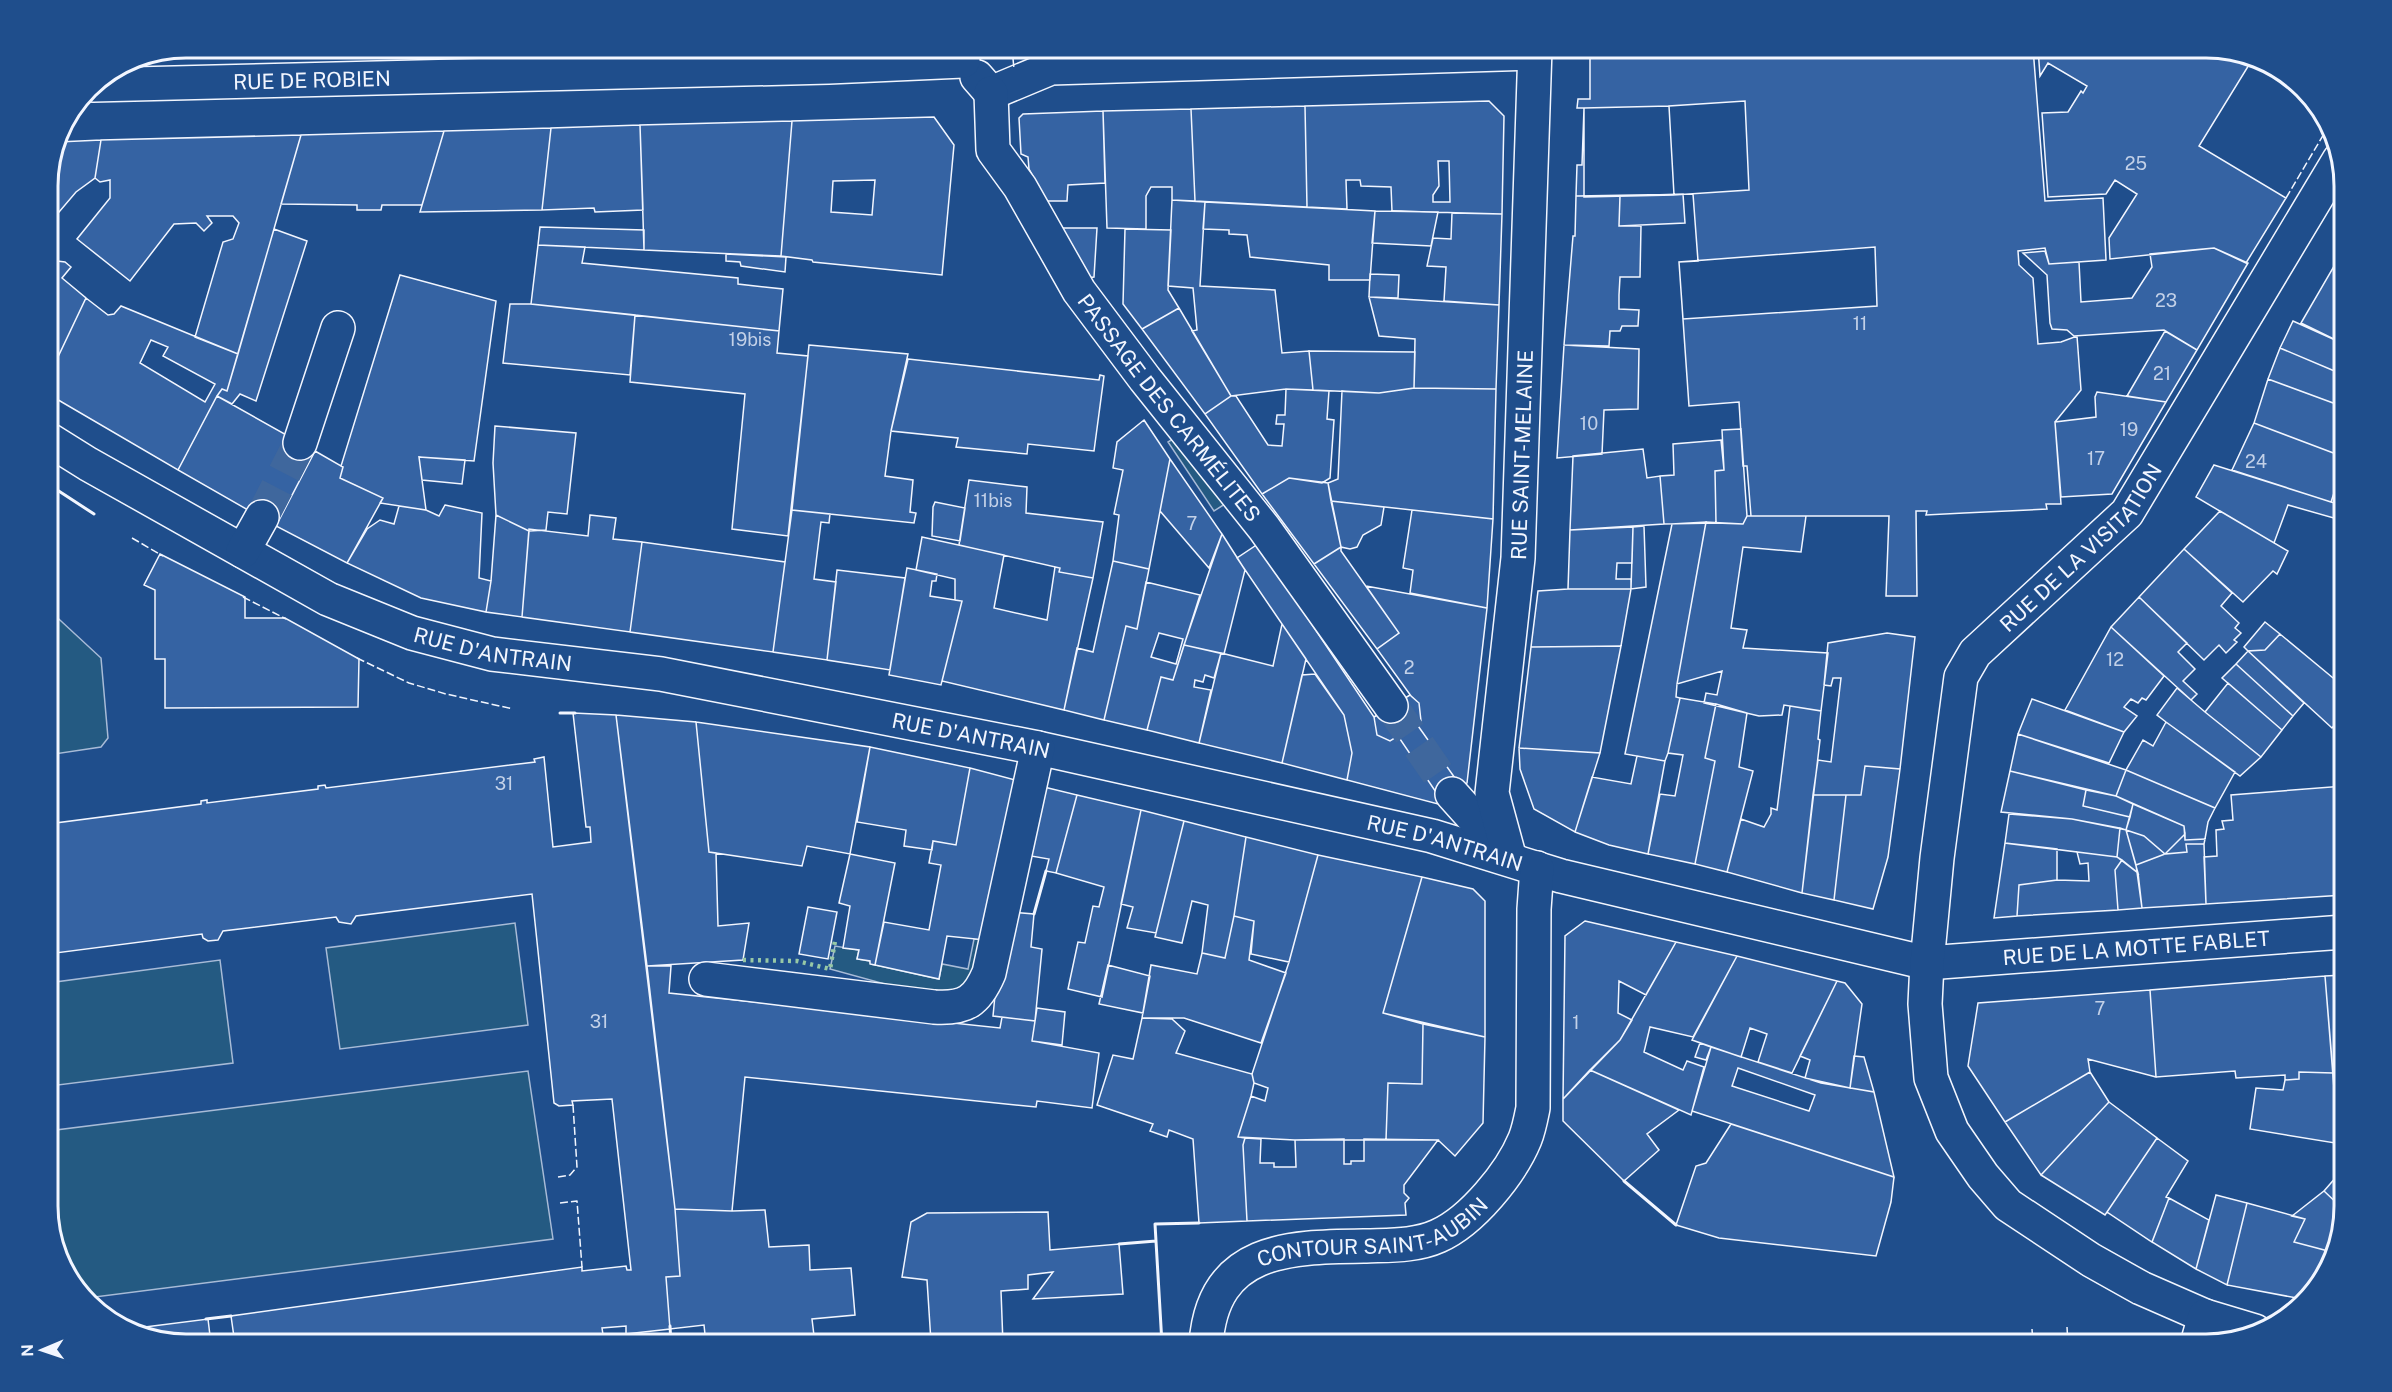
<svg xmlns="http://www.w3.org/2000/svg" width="2392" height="1392" font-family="'Public Sans',sans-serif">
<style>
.green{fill:#245a82;stroke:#a8bbd7;stroke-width:1.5}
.building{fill:#3563a3;stroke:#f2f6ff;stroke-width:1.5;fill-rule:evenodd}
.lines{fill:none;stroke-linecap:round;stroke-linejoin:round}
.minor-tunnel{stroke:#3f679d;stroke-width:33;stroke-dasharray:33 16;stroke-linecap:butt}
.minor-casing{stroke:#f2f6ff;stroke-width:36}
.minor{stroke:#1f4e8c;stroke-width:33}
.hedge{stroke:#97c8a6;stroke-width:4.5;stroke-dasharray:3 4.5;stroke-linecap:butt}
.fence{stroke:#f2f6ff;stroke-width:1.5;stroke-dasharray:8 3;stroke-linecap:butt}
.wall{stroke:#f2f6ff;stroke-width:3}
.labels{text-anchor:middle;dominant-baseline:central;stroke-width:4.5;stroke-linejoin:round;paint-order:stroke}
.number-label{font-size:18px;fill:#c3d1e8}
.street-label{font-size:21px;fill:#f2f6ff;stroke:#1f4e8c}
.rim{fill:none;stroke:#f2f6ff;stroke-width:3}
</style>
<rect width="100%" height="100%" fill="#1f4e8c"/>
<!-- green -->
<path class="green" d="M1176,437L1225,504L1214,511L1168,442Z
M48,609L101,658L108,738L101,747L48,755Z
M515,923L528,1025L340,1049L326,948Z
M974,939L985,940L979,968L961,989L932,997L830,969L835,946L859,950L857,959L870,961L871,964L939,979L942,964L968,969Z
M220,960L233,1063L58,1085L48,1016V983Z
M528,1071L553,1239L87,1298L71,1282L48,1215V1131Z"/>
<!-- building -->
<path class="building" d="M1578,48H2033L2045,201L2103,198L2106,260L2049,264L2045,248L2018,251L2019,265L2033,278L2038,344L2061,342L2077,336L2081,390L2055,422L2061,504H2046L2047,509L1964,513L1926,515L1927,511H1916L1917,596H1886L1889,516H1751L1747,466H1743L1739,402L1689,406L1679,262L1698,261L1693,194L1576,196L1577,165H1582L1584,108H1577L1578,99H1590V54H1578Z
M2038,48H2206L2252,60L2199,146L2286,198L2246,263L2214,248L2110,259L2109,238L2137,194L2115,180L2106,194L2048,197L2042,113L2068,112L2081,91L2083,93L2087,86L2048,63L2040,76Z
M1489,101L1504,116L1502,214L1392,211L1391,187L1361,186L1360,180H1346L1347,209L1307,207L1305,106ZM1438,161H1449L1450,202H1433V195L1439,186Z
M1745,101L1749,190L1674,195L1669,106Z
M1305,106L1307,207L1195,201L1191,109Z
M1669,106L1674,195L1584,197V108Z
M1191,109L1195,201L1172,200V187H1151L1146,196V229L1107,228L1103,111Z
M1103,111L1105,183L1068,185L1067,201H1047L1029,169L1028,157L1021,154L1019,118L1023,114Z
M934,117L954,145L942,275L813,262L812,260L781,256L792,121ZM875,180L872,215L831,212L833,181Z
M792,121L781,256L644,250L640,125Z
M640,125L643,210L595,212L594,208L542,210L551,128Z
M551,128L542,210L420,212L444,131Z
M444,131L422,205H382L381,210H357V205L281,204L301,135Z
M301,135L238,354L195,337L223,242L233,239L239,223L233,216H207L212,223L204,231L196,223L174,224L130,281L77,239L110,198V180L100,182L95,178L101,140Z
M101,140L95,178L76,192L48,225V177L58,142Z
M1683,194L1685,223L1619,226L1620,196Z
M1576,196H1620L1619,226H1641L1640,277H1620L1619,295V309L1639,310L1638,326H1622L1620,331H1610L1609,346L1564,345L1573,236H1575Z
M1172,200L1205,202L1200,286L1275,290L1282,353L1309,351L1313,390L1286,389L1231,396L1192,331L1197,330L1193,288L1168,286Z
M1205,202L1375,211L1370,280H1329V265L1250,257L1247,235L1229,234V230L1203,229Z
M1375,211L1438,212L1431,246L1372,243Z
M1452,213L1502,214L1499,305L1444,301L1446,267L1427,266L1433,238L1451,239Z
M540,227L644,230V250L538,245Z
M1059,228H1097L1094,277L1086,278Z
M274,229L307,241L256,401L240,394L232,404L217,396L222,389L227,391Z
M1125,229L1171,230L1168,290L1179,308L1142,329L1123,304Z
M538,245L585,247L582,263L738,278V284L783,289L779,331L531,304Z
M1875,247L1877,306L1683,319L1679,262Z
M2214,248L2248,263L2197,350L2164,330L2074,336L2067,330L2052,329L2050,323L2047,275L2023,253L2045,251L2049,264L2079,262L2081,302L2132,298L2152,267L2150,254Z
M2344,249V344L2301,323Z
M726,254L786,257L785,272L741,266L740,262L726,261Z
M57,261L65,262L71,267L62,278L86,298L48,378V270L50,271Z
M1370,274L1399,275L1398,298L1369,297Z
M400,275L496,301L474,461L419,457L426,510L380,503L383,498L340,478L343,467L341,466Z
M1369,297L1499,305L1496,389L1414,388L1415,339L1379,336Z
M86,298L108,315L114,314L121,306L238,354L227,391L222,389L217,396L178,470L48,394V378ZM151,340L168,347L163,356L215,384L205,402L140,363Z
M510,304H531L635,315L630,375L503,363Z
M1179,308L1231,396L1205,414L1142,329Z
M635,315L779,331L777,353L808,356L788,536L732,529L745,394L630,382Z
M2293,321L2344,344V375L2280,348Z
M2165,331L2197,350L2166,402L2127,396Z
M809,345L908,354L891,431L885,476L913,480L910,512L916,513L914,523L792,510Z
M1564,345L1639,349L1638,409L1604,410L1602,454L1557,458Z
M2280,348L2344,375V407L2268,379Z
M1309,351L1415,352L1414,388L1379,393L1313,390Z
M908,359L1099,380L1100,375L1104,376L1094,451L1028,444L1027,454L956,447L958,438L891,431Z
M2268,379L2344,407V457L2254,423Z
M1414,388L1496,389L1493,519L1331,501L1328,483L1338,479L1342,391L1379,393Z
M1286,389L1329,391L1327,419L1334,420L1330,478L1322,483L1289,478L1262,494L1205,414L1231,396H1236L1268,445L1282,446L1284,424H1276L1277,415H1285Z
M2097,392L2166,402L2112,494L2061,497L2055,422L2096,417L2095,397Z
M217,396L315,451L276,526L178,470Z
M1144,420L1170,459L1149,569L1113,561L1119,515L1114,514L1123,470L1113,468L1117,442Z
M2254,423L2344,457V463L2331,502L2232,470Z
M495,426L576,433L567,514L548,512L546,530L529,531L496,515L493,463Z
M1741,429L1747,516L1743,524L1716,523L1715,471L1724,470L1722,430Z
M1721,440L1724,470L1715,471L1716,523L1664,524L1660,476L1674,475L1673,444Z
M1643,449L1647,478L1660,476L1664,524L1570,530L1573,456Z
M315,451L343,467L340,478L383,498L347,563L276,526Z
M419,457L465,460L462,484L422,480Z
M1170,459L1222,534L1209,568L1160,511Z
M2214,465L2344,506V578L2341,576V520L2288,505L2274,543L2196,497Z
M1289,478L1328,483L1341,547L1314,564L1262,494Z
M969,480L1027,487L1026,513L1103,522L1093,578L1059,572L1060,568L959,545Z
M1331,501L1384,507L1381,525L1363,535L1357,547L1350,549L1341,547Z
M935,502L965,508L960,541L932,536L933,507Z
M445,505L482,513L479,578L491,581L486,612L421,598L347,563L367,529L380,520L394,524L399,506L426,510L439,516Z
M792,510L830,514L829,523L821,522L814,579L836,582L827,660L773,652Z
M1412,510L1493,519L1487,608L1410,593L1413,570L1403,568Z
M2220,511L2288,551L2277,574L2273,571L2243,602L2184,549Z
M496,515L529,531L522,617L486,612L491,581Z
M590,515L616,518L613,539L642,542L630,632L522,617L529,529L588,536Z
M1747,516H1806L1801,552L1743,547L1731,628L1747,630L1743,648L1828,653L1821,711L1784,705L1782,715L1759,716L1704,703L1706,693L1717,695L1722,671L1677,684L1706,522L1743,524Z
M1706,522L1677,684L1676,697L1680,698L1668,753L1665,761L1625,754L1672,524Z
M1644,526L1646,587L1631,589L1633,527Z
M1633,527L1632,563H1617L1616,579H1631V589H1568L1570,530Z
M1222,534L1245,570L1224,654L1184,645Z
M922,537L1004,555L994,608L1047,620L1055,567L1060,568L1059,572L1093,578L1064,710L942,681L962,601L955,600V579L916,570Z
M642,542L785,562L773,652L630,632Z
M1258,544L1374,717L1377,735L1390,741L1398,736L1442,801L1438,804L1347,780L1352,753L1344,715L1237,558Z
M1341,547V551L1399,633L1377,649L1314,564Z
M2184,549L2232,593L2221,606L2239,623L2235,628L2241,633L2234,640L2237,642L2226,653L2219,645L2204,660L2139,597Z
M160,554L245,597V618H285L359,659L358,707L165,708V659H155V590L144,585Z
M1113,561L1149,569L1137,629L1126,626L1104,720L1064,710L1077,648L1093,652Z
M907,568L937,574L936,581H932L930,596L962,601L941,685L889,675Z
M837,570L905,578L890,670L827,660Z
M1146,582L1200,595L1173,680L1161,677L1147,730L1104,720L1126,626L1137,629ZM1159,633L1183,639L1176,664L1151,657Z
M1366,586L1487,608L1467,783L1462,788L1416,723L1421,721L1419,703L1411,696L1377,649L1399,633Z
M1568,589H1631L1621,646L1531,647L1538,591Z
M2139,597L2187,643L2178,652L2195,669L2183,681L2197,694L2191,700L2111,627Z
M2265,622L2280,634L2265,650L2248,651L2244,647Z
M1282,624L1306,659L1282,763L1199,743L1221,653L1273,666Z
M2111,627L2164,676L2146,700L2142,698L2138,703L2131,699L2124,707L2137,716L2124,732L2065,710Z
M1887,633L1915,637L1900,769L1865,766L1861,795H1813L1818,760L1831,762L1841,678H1833L1831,686L1824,685L1828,643Z
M2280,634L2344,687V714L2332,728L2248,651L2265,650Z
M1184,645L1221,653L1214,678L1205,675L1203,682L1195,680L1194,687L1211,690L1199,743L1147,730L1161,677L1173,680Z
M1621,646L1600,753L1519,748L1531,647Z
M2248,651L2304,703L2293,716L2236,664Z
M2236,664L2293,716L2282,730L2222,678Z
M1315,674L1344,715L1352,753L1347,780L1282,763L1302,675Z
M2228,683L2282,730L2261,757L2205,712Z
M2177,688L2205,712L2261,757L2240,776L2166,722L2157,715Z
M1410,695L1419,703L1421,721L1416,723L1462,788L1442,801L1398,736L1390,741L1377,735L1374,717Z
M1680,698L1716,704L1705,758L1715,761L1695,864L1648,854L1660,794L1675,796L1683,755L1668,753Z
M2032,699L2124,732L2109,763L2018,734Z
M1716,704L1747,713L1739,767L1753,771L1727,872L1695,864L1715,761L1705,758Z
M1790,706L1821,711L1818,739L1820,740L1802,893L1727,872L1741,819L1764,827L1771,814V808L1777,810Z
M573,713L616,715L675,1209L680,1276L666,1277L670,1329L626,1334V1326L602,1328L604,1341L597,1342V1344H235L231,1316L582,1267V1271L626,1266L627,1270H631L612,1099L572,1101L573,1105L559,1106L554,1103L532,894L356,916L351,924L339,922L336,917L223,931L218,940L208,941L203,938L202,934L48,954V824L201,804V801L207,800V803L318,789V786L325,785L326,788L535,762L534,759L544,757L553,847L591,842L590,827H586Z
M616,715L696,722L709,852L716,853L718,926L749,923L743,960L647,966Z
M696,722L870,747L850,854L807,846L802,866L709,852Z
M2166,722L2235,772L2215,808L2126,770L2143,740L2153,746Z
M2018,734L2126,770L2116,796L2010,771Z
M870,747L970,768L956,845L933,841L932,850L904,846L906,830L857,822Z
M1519,748L1600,753L1575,832L1534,809L1520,769Z
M1637,756L1665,761L1648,854L1609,845L1575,832L1592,777L1631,784Z
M1865,766L1900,769L1888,857L1873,909L1834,900L1846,795H1861Z
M970,768L1019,781L985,940L947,936L939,979L875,965L884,922L929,930L941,865L929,863L933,841L956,845Z
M2126,770L2215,808L2208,822L2205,839L2185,840L2184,826L2116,796Z
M2010,771L2086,790L2083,806L2130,817L2126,830L2072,819L2001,812Z
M2344,786V895L2206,904L2204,857L2217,856L2216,830L2224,829L2222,821L2233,820L2231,795Z
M1044,787L1077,795L1056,873L1046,871L1049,859L1025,855Z
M2086,790L2116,796L2133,804L2130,817L2083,806Z
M1077,795L1141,810L1102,997L1068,989L1078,942L1085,943L1093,906L1099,907L1104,887L1056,873Z
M1813,795H1846L1834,900L1802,893Z
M2133,804L2184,826L2185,834L2165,854L2144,836L2126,830Z
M1141,810L1184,821L1156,933L1127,928L1133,907L1121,904Z
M2009,814L2072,819L2120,828L2117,857L2005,843Z
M1184,821L1246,837L1234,916L1225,958L1202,953L1208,905L1192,901L1182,943L1155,937Z
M2120,828L2126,830L2138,873L2117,857Z
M2126,830L2144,836L2165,854L2136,865Z
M2185,834V840L2205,839L2204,844H2186L2187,852L2165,854Z
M1246,837L1318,855L1289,962L1251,954L1254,921L1234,916Z
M2005,843L2057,849V880L2019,885L2017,916L1994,918Z
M2186,844H2204L2206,904L2142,908L2136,865L2165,854L2187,852Z
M2077,852L2117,857L2122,860L2115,870L2118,910L2017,916L2019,885L2057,880L2089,881L2088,863L2080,864Z
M850,854L895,863L875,965L870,964V961L857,959L859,950L843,948L850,906L839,903Z
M1318,855L1422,877L1383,1013L1423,1024L1422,1084L1388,1083L1386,1140H1295L1238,1137L1251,1096L1265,1101L1268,1088L1254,1083L1252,1074L1289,962Z
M2122,860L2138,873L2142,908L2118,910L2115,870Z
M1422,877L1473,889L1485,901V1037L1383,1013Z
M808,907L837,912L828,959L799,954Z
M1009,912L1034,914L1031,947L1042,949L1035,1021L993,1016L999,954Z
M1234,916L1254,921L1249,960L1286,973L1261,1043L1184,1018H1142L1151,965L1197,974L1202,953L1225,958Z
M1585,921L1676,942L1646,995L1619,981L1618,1013L1632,1020L1620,1040L1563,1099L1565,936Z
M1676,942L1737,956L1693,1037L1650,1027L1644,1052L1683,1070L1687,1061L1704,1067L1691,1115L1590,1070L1620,1040Z
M1737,956L1837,981L1792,1073L1758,1062L1767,1034L1750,1028L1741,1057L1692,1040Z
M1108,965L1150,976L1143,1013L1099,1004Z
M647,966H671L669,993L1000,1028L1002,1017L1035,1021L1032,1041L1099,1053L1092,1108L1037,1101L1036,1107L745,1077L732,1211L675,1209Z
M2344,975V1102L2335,1101L2325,976Z
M2325,976L2333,1073L2299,1072V1079L2285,1080V1075L2236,1078L2235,1071L2156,1077L2150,990Z
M1837,981L1845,983L1862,1004L1850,1088L1805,1078L1810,1060L1800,1056Z
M2150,990L2156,1077L2088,1059L2090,1072L2005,1122L1968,1066L1978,1003Z
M1037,1008L1065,1012L1062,1045L1032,1041Z
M1142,1018L1172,1019L1185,1031L1176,1053L1252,1074L1254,1083L1251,1096L1238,1137L1245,1138L1243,1145L1247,1221L1199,1223L1193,1139L1169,1130L1167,1137L1150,1131L1153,1124L1097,1105L1113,1055L1133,1059Z
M1423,1024L1485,1037L1483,1123L1455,1156L1438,1140H1386L1388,1083L1422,1084Z
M1700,1043L1711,1047L1706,1060L1695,1057Z
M1711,1047L1821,1083L1874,1092L1894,1177L1692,1111ZM1738,1068L1815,1095L1809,1111L1732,1086Z
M1854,1056L1864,1057L1874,1092L1850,1088Z
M1590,1070L1679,1110L1647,1134L1659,1150L1624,1181L1563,1121V1099Z
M2090,1072L2109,1102L2041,1175L2005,1122Z
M2299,1072L2333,1073L2335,1101L2344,1102L2341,1144L2250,1129L2256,1088L2283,1090L2285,1080L2299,1079Z
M2109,1102L2157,1138L2105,1215L2041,1175Z
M1731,1124L1894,1177L1891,1202L1876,1256L1719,1238L1676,1225L1696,1166L1706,1163Z
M1245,1138L1261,1139L1260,1163H1274V1167H1296L1295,1140L1344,1139V1164H1351V1161H1364V1139L1438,1140L1404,1185V1193L1409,1198L1405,1203L1406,1215L1247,1221L1243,1145Z
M2157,1138L2188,1161L2166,1197L2169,1198L2152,1242L2107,1212Z
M2344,1168V1206L2343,1209L2324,1191Z
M2324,1191L2343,1209L2332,1252L2294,1242L2305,1219L2292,1216Z
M2216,1195L2247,1203L2227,1285L2196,1269Z
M2169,1198L2209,1220L2196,1269L2152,1242Z
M2247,1203L2305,1219L2294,1242L2332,1252L2326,1275L2302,1299L2227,1285Z
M675,1209L732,1211L765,1210L769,1247L809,1245L810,1270L851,1268L855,1315L812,1319L815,1344H706L704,1325L670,1329L666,1277L680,1276Z
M1048,1212L1050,1250L1119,1244L1123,1294L1033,1299L1053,1272L1028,1275V1289L1001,1291L1003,1344H911L931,1342L927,1280L902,1277L911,1222L927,1213Z
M208,1319L211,1344H186L129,1329Z
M1568,1336L1569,1342L1574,1341L1575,1344H1551L1556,1343L1555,1337Z"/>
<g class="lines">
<!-- minor-tunnel -->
<path class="minor-tunnel" d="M262,517L300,443
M1391,706L1452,794"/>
<defs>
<g id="minor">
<path d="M977,77L991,93L1051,68L1535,53"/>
<path id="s1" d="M93,85L829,67L963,61"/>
<path id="s2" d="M991,93L993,150L1020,187L1079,291L1145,379L1264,528L1391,706"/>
<path id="s3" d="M48,439L88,464L328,599L412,633L492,654L661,674L1038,748L1432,836L1561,876L1927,963L2344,932"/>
<path d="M300,443L338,328"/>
<path d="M243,551L262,517"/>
<path d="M1452,794L1505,853"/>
<path id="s4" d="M1510,859L1492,793L1518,558L1535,48"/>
<path d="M706,979L934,1007C966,1009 977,1001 989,973L1038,748"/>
<path id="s5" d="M2205,1316L2141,1288L2091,1260L2008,1205L1983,1176L1952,1131L1931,1078L1925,1004L1927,963L1937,858L1961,677L1975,653L2127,513L2339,160"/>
<path id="s6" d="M1206,1344C1213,1247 1289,1247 1366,1246C1390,1245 1416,1246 1438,1236C1472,1221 1511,1173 1525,1139C1529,1129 1531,1118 1533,1108L1534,909L1537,868"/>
<path d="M2197,1344L2205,1316L2255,1331"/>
</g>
</defs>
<!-- minor casing -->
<use href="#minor" class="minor-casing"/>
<!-- minor -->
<use href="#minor" class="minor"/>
<!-- hedge -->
<path class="hedge" d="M743,960L797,961L830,969L835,941"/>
<!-- fence -->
<path class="fence" d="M1012,48L1014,69
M2286,198L2328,127
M132,538L163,556
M243,597L286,619
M357,658L409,683L446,694L513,709
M558,1177L570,1175L577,1167L573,1105
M560,1203L577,1201L582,1267
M2067,1327L2068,1344
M2032,1329L2033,1344"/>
<!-- wall -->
<path class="wall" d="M48,484L94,514
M560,713H575
M1034,914L1046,871
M1624,1181L1676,1225
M1119,1244L1156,1241
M206,1319L231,1316
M670,1326L671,1344
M1162,1344L1155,1224L1199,1223"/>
</g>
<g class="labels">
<!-- number labels -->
<g class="number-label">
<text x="2136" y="163">25</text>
<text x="2166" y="300">23</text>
<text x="1860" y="323">11</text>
<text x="750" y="339">19bis</text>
<text x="2162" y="373">21</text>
<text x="1589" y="423">10</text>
<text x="2129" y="429">19</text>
<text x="2096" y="458">17</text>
<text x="2256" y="461">24</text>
<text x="993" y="500">11bis</text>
<text x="1192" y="523">7</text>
<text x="2115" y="659">12</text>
<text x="1409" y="667">2</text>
<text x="504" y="783">31</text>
<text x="2100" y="1008">7</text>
<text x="599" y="1021">31</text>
<text x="1576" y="1022">1</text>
</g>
<!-- street labels -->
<g class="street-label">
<text stroke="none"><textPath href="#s1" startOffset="219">RUE DE ROBIEN</textPath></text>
<text stroke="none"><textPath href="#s2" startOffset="370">PASSAGE DES CARMÉLITES</textPath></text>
<text stroke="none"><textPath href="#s4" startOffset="408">RUE SAINT-MELAINE</textPath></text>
<text stroke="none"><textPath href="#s5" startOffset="958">RUE DE LA VISITATION</textPath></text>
<text stroke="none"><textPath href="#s3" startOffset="496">RUE D'ANTRAIN</textPath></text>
<text stroke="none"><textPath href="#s3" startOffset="982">RUE D'ANTRAIN</textPath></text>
<text stroke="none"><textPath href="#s3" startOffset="1468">RUE D'ANTRAIN</textPath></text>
<text stroke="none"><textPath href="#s3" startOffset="2175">RUE DE LA MOTTE FABLET</textPath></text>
<text stroke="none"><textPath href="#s6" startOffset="225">CONTOUR SAINT-AUBIN</textPath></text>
</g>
</g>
<!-- crop -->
<path d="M0 0H2392V1392H0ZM186 58H2206A128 128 0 0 1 2334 186V1206A128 128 0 0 1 2206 1334H186A128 128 0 0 1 58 1206V186A128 128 0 0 1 186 58Z" fill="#1f4e8c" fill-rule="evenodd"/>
<path class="rim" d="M186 58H2206A128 128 0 0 1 2334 186V1206A128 128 0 0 1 2206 1334H186A128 128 0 0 1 58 1206V186A128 128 0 0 1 186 58Z"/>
<!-- north arrow -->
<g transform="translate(42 1350) rotate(268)" stroke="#1f4e8c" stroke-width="4.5" paint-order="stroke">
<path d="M0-4.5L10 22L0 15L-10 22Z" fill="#f2f6ff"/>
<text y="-9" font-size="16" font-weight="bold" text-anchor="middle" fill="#f2f6ff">N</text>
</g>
</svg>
